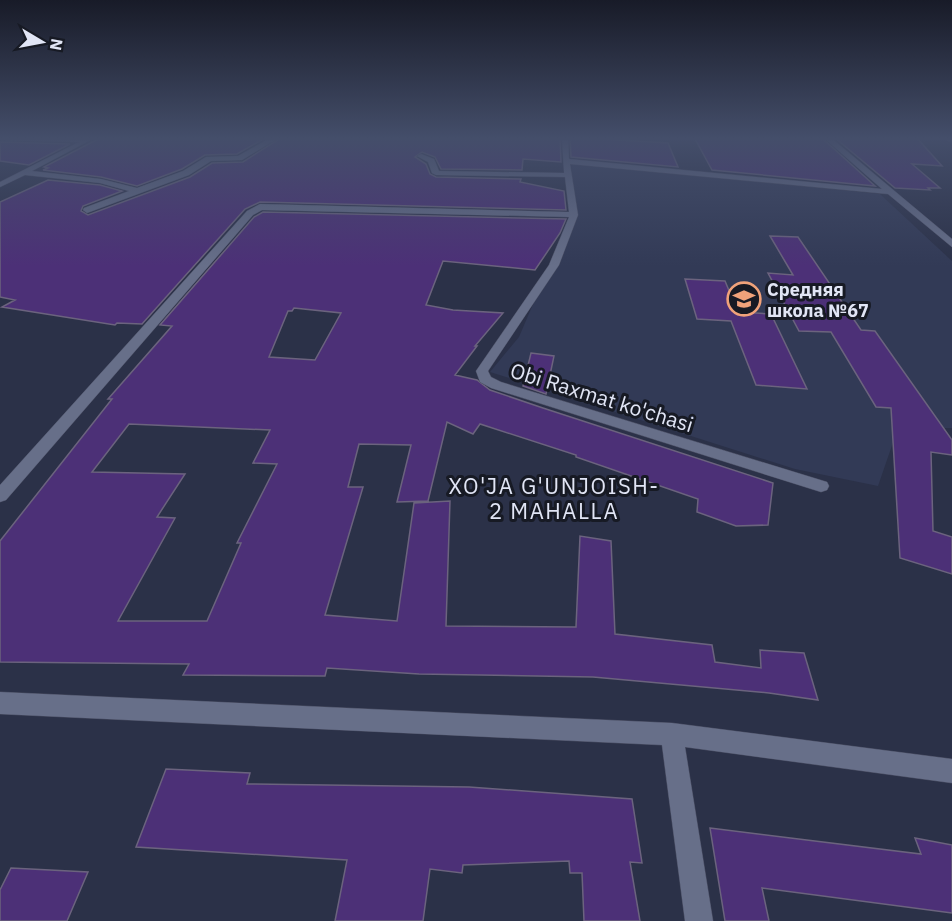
<svg xmlns="http://www.w3.org/2000/svg" width="952" height="921" font-family="'IBM Plex Sans',sans-serif">
<style>
.built{fill:#323a56}
.building{fill:#4c3077;stroke:#6b637e;stroke-width:1.5;fill-rule:evenodd}
.lines{fill:none;stroke-linecap:round;stroke-linejoin:round}
.street-casing{stroke:#494d62;stroke-width:1}
.street{fill:#676f89;fill-rule:evenodd}
.labels{text-anchor:middle;dominant-baseline:central;stroke-width:6;stroke-linejoin:round;paint-order:stroke}
.far-poi-label{font-size:18px;font-weight:bold;fill:#e1e5f5;stroke:#171a24;text-anchor:start}
.street-label{font-size:21px;fill:#e1e5f5;stroke:#171a24}
.neighbourhood-label{font-size:22px;letter-spacing:1.5px;fill:#e1e5f5;stroke:#171a24}
</style>
<rect width="100%" height="100%" fill="#2b3148"/>
<!-- built -->
<path class="built" d="M571,162L880,194L952,261V428H898L878,486L795,469L490,372L519,337L574,208Z"/>
<!-- building -->
<path class="building" d="M173,137H267L237,154L205,155L182,169L137,186L101,177L43,170L48,168L44,167L100,138Z
M282,137H560L561,162L523,159L522,170L441,169L435,157L422,152L415,157L426,164L430,174L436,177L521,179L520,182L564,191L566,210L260,202L245,209L142,324L117,323L115,325L2,307L15,300L0,297V202L48,180L100,185L122,191L83,206L81,211L88,215L190,177L212,163L243,162Z
M570,137L668,143L678,167L571,157Z
M694,137H821L875,186L712,170Z
M834,137H916L942,166L912,164L940,188H928L930,190L895,188Z
M0,142L70,144L29,165L0,161Z
M263,212L566,219L560,233L535,270L443,261L426,305L453,310L503,313L475,346H477L455,375L477,380L490,390L543,408L773,483L768,525L736,526L697,512L698,499L576,457V455L480,424L473,434L447,422L428,501L397,502L411,445L359,444L348,487H363L325,615L397,621L414,503L450,501L446,626L576,627L580,536L611,541L615,634L712,645L715,662L761,668L760,650L804,653L818,700L769,693L593,677L419,674L327,668L325,676L183,675L189,664L0,662V541L112,399H108L172,326L160,325L254,217ZM294,308L341,313L315,360L269,357L288,311H292ZM129,424L270,430L253,463L277,464L237,543H241L207,621H118L175,518L157,517L185,474L92,472Z
M770,236L798,237L861,330L875,331L952,440V455L931,452L933,531L952,537V574L900,558L891,408L876,407L831,332L799,331L768,273L793,275Z
M685,279L725,281L738,312L771,314L807,389L756,385L731,321L697,319Z
M531,353L554,356L546,394L523,386Z
M166,769L250,773L247,784L469,787L632,799L642,863L630,862L640,921H584L582,873H570L569,861L463,865L462,873L430,869L423,921H335L347,860L136,847Z
M710,828L921,854L915,838L952,845V913L762,888L769,921H725Z
M11,868L88,872L67,921H0V890Z"/>
<g class="lines">
<defs>
<path id="street" d="M0,137H96L32,171L101,179L137,188L183,171L206,157L238,156L272,137H280L242,160L211,161L189,175L87,213L83,210L84,208L129,191L100,183L25,175L0,187V182L79,142L0,140Z
M562,137H568L569,159L882,189L823,137H830L952,239V247L888,194L570,164L578,215L559,265L488,371L491,377L501,382L827,482L829,486L827,490L821,492L491,388L480,382L476,371L549,265L569,217L262,210L253,215L6,500L0,502V485L247,211L260,204L569,212L565,177L436,175L432,173L428,162L417,156L421,154L434,159L439,171L564,173Z
M939,137L952,138V142L940,138Z
M0,692L672,723L952,759V783L685,747L713,921H685L662,745L0,714Z"/>
</defs>
<!-- street casing -->
<use href="#street" class="street-casing"/>
<!-- street -->
<use href="#street" class="street"/>
</g>
<!-- sky -->
<linearGradient id="sky" x2="0" y2="1"><stop stop-color="#181b28"/><stop offset="0.52" stop-color="#444e6a"/><stop offset="1" stop-color="#444e6a" stop-opacity="0"/></linearGradient>
<rect width="952" height="266" fill="url(#sky)"/>
<!-- icons -->
<defs>
<symbol id="school-ring" viewBox="-11 -11 22 22"><circle r="9.5" fill="#171a24" stroke="#f0a27a" stroke-width="1.5"/><path d="M0-5L7-2L0 1L-7-2ZM-4 1L0 2.5L4 1V4Q0 6-4 4Z" fill="#f0a27a"/></symbol>
</defs>
<g fill-rule="evenodd">
<use href="#school-ring" x="725" y="280" width="38" height="38"/>
</g>
<g class="labels">
<!-- far-poi labels -->
<g class="far-poi-label">
<text x="767" y="289">Средняя<tspan x="767" dy="21">школа №67</tspan></text>
</g>
<!-- street labels -->
<g class="street-label">
<text transform="translate(602 397) rotate(17)">Obi Raxmat ko'chasi</text>
</g>
<!-- neighbourhood labels -->
<g class="neighbourhood-label">
<text x="554" y="485">XO'JA G'UNJOISH-<tspan x="554" dy="25">2 MAHALLA</tspan></text>
</g>
</g>
<!-- north arrow -->
<g transform="translate(42 42) rotate(100)" stroke="#171a24" stroke-width="4.5" paint-order="stroke">
<path d="M0-4.5L10 22L0 15L-10 22Z" fill="#e1e5f5"/>
<text y="-9" font-size="16" font-weight="bold" text-anchor="middle" fill="#e1e5f5">N</text>
</g>
</svg>
